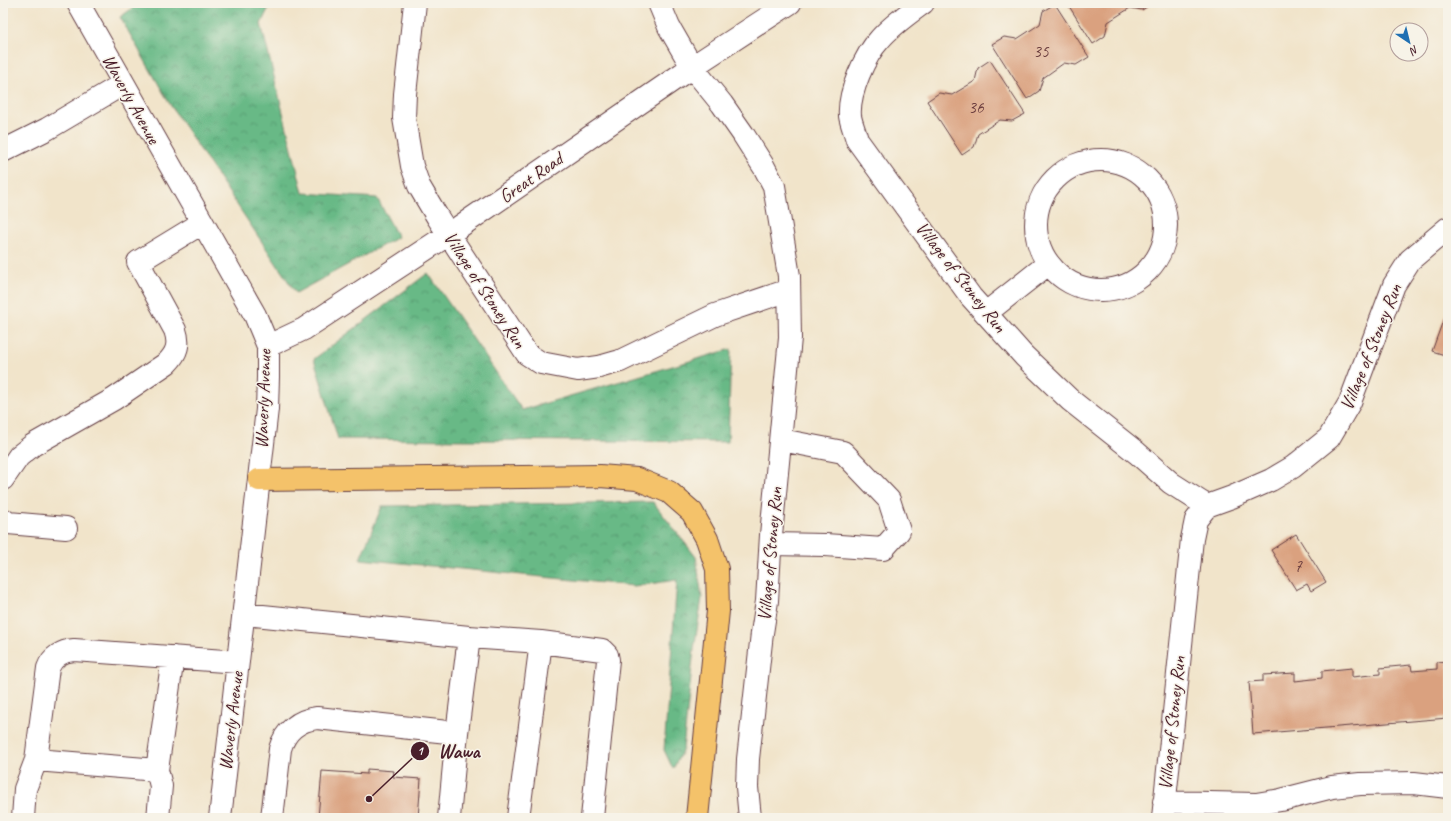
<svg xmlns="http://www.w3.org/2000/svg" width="1451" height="821" font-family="Caveat,sans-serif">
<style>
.forest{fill:url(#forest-crowns);stroke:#586c58}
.building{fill:#daa17f}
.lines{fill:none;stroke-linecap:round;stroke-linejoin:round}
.minor-casing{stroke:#633d43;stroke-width:24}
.highway-casing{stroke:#633d43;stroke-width:24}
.minor{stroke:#fff;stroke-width:22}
.highway{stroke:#f4c26a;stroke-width:22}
.labels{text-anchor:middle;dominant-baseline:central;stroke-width:3;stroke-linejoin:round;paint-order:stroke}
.number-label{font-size:17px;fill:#6e4040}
.street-label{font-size:19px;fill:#4a1f2b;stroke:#f7f3e8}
.leader{fill:none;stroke:#4a1f2b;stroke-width:1.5}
.callout-dot{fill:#4a1f2b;stroke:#f7f3e8;stroke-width:1.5}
.mark-label{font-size:12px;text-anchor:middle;font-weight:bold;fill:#fff}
.callout-label{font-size:20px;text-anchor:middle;font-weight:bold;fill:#4a1f2b;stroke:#f7f3e8;stroke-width:3;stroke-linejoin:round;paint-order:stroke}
</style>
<defs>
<pattern id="forest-crowns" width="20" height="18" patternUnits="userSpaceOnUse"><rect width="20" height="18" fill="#67b986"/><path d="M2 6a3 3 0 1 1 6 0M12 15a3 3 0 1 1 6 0" fill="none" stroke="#57966e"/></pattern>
</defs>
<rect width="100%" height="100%" fill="#f7f3e8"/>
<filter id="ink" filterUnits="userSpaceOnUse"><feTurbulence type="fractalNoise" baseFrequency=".025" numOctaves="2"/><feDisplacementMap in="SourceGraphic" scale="8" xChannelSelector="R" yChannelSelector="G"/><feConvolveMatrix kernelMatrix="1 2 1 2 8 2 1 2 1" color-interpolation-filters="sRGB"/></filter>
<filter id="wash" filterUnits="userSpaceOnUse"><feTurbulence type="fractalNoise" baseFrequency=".012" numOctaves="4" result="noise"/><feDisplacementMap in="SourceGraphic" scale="16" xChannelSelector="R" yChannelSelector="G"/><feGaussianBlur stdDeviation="0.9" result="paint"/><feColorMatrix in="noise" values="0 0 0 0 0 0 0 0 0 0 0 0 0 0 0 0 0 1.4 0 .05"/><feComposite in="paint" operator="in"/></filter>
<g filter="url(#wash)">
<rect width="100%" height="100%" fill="#f1e4ca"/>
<!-- forest -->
<path class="forest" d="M140,3H271L261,24L303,193L377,198L398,237L296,293L171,106L120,17Z
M428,273L522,410L731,349L728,442L338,439L314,359Z
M653,502L696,557L702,598L694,649L683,749L673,769L664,750L677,580L634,586L360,559L382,506Z"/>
<g id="blocks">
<!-- building -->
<path class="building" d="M1067,3H1153L1142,10L1130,8L1108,22L1105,36L1093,44Z
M1055,4L1089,57L1076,65L1064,63L1043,78L1039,91L1027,99L992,44L1004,37L1017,39L1040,24L1043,11Z
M990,60L1025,114L1012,121L1000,120L978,134L974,147L962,155L927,101L939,93L952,95L975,81L978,68Z
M1448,307V356L1432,351Z
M1296,534L1326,582L1311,591L1307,584L1296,590L1271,550Z
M1448,661V718L1253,734L1249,682L1263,681V675L1295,673V681L1322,678V671L1352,668V677L1380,674V668L1411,665L1412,671L1437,669V662Z
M367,769L394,771L393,777L421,779L418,818H318L322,771L367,774Z"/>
</g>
</g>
<g filter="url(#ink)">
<use href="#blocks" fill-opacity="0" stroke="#633d43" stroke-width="1"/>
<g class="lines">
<defs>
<path id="minor" d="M78,3L255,315L268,346V377L267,409L220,818
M415,3L405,94L404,118L412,166L419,186L438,218L527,354L541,363L578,370L599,367L620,361L715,315L789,290
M659,3L669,27L692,67L722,104L743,134L764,167L774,186L789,276L790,338L771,535L767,601L762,633L748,759L747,787L750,818
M923,3C908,14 892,25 880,39C865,55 848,93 850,116C851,123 855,132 857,140L971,297L1024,356L1070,400L1137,453L1171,483L1207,506
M3,151L47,129L123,84
M1036 225a65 65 0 1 1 130 0a65 65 0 1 1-130 0Z
M986,313L1048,264
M268,346L304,329L449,234L692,67L790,3
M3,479L19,456L33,445L114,399L167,363C177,353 180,344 175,330L138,262L202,223
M3,519L8,523L66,528
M771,544L825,545L883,549L899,531L889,500L843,452L781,440
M244,614L469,637L541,642L602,650L607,655L608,660L592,818
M457,733L469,637
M36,760L48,668C52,657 62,651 74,650L238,662
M1164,802L1256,804L1281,800L1332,787L1360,784L1414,783L1448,787
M23,818L25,789L36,760L157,770
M158,818L161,786L157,770L173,657
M272,818L280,749C285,731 299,720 317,718L457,733L449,818
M518,818L541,642
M1163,818L1192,539L1196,520L1207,506L1232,497L1271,480L1293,467L1329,438L1350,402L1394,285L1410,260L1448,228"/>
<path id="highway" d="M259,480L600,476L637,479L669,492L692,512L707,539L717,569L718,611L697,818"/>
</defs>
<!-- minor casing -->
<use href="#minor" class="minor-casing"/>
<!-- highway casing -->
<use href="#highway" class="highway-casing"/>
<!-- minor -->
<use href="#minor" class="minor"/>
<!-- highway -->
<use href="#highway" class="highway"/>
</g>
</g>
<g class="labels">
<!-- number labels -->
<g class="number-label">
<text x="1041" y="51">35</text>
<text x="976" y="107">36</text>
<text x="1298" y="566">7</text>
</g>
<!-- street labels -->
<g class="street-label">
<text transform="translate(131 99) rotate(61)">Waverly Avenue</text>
<text transform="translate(531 178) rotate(-35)">Great Road</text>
<text transform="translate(961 277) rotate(52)">Village of Stoney Run</text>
<text transform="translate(485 290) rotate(57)">Village of Stoney Run</text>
<text transform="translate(1371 347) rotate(-68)">Village of Stoney Run</text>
<text transform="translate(263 399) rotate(-88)">Waverly Avenue</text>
<text transform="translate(770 554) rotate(-85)">Village of Stoney Run</text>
<text transform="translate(231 721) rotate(-83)">Waverly Avenue</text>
<text transform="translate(1172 723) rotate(-84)">Village of Stoney Run</text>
</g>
</g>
<!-- callouts -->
<path class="leader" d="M369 799L420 751"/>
<g class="callout-dot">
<circle cx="369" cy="799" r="4"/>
<circle cx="420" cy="751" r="10"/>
</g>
<g class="mark-label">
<text x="420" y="755">1</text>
</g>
<g class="callout-label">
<text x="459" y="758">Wawa</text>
</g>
<!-- margin -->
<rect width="1451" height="821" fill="none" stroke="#f7f3e8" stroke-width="16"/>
<!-- north arrow -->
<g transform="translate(1409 42) rotate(145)"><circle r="19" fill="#f7f3e8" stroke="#b29e9c"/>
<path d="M0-3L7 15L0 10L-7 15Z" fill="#1f6fb2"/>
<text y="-6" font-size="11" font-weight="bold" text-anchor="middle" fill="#4a1f2b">N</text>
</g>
</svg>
